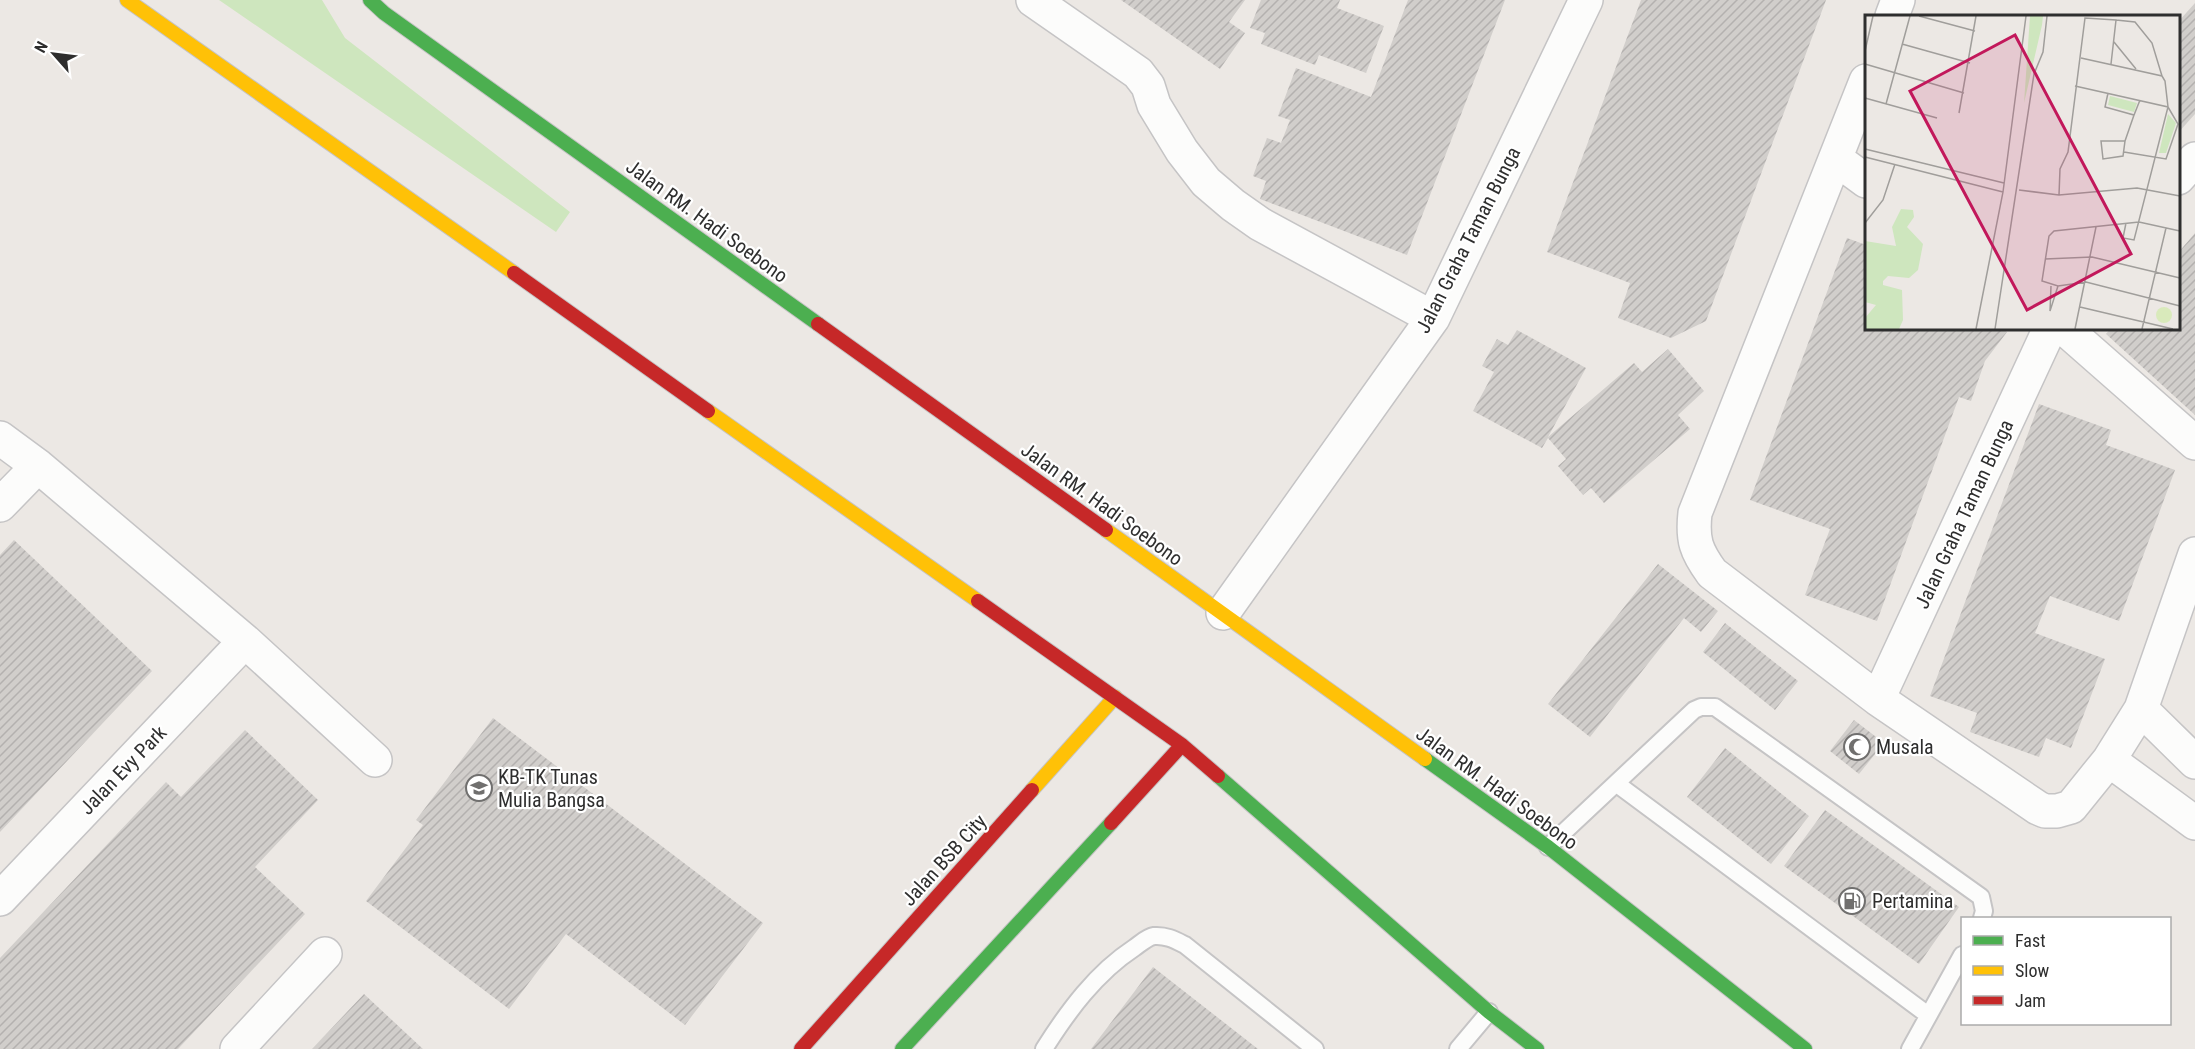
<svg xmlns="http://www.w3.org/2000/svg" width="2195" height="1049" font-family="'Roboto Condensed',sans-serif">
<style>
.park{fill:#cee6be}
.building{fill:url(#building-hatch)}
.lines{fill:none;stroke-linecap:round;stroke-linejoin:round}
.lane-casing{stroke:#c5c4c5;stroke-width:20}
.street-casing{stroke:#c5c4c5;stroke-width:36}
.fast-casing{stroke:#c5c4c5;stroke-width:16}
.slow-casing{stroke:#c5c4c5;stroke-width:16}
.jam-casing{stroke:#c5c4c5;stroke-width:16}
.lane{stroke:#fcfcfb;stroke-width:16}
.street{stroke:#fcfcfb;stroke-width:33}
.fast{stroke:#4caf50;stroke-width:14}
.slow{stroke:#ffc107;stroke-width:14}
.jam{stroke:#c62828;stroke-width:14}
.labels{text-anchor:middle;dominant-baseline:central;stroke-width:4.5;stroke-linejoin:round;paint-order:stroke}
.street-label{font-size:20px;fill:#2e2e2e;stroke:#fff}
.poi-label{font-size:20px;fill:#2e2e2e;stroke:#fff;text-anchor:start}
.inset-road{fill:none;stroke:#a09e9b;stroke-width:1.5}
.view{fill:#c2185b;fill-opacity:0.15;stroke:#c2185b;stroke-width:3}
.inset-edge{fill:none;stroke:#2e2e2e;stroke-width:3}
</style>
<defs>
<pattern id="building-hatch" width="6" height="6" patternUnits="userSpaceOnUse" patternTransform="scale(1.5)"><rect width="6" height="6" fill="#d1cecb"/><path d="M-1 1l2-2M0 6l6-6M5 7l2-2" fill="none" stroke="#b4b1af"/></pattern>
</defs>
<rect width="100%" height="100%" fill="#ece8e4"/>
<!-- park -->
<path class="park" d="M219,0H322L345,38L570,212L556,232Z"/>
<!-- building -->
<path class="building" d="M1121,0H1245L1229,22L1245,33L1220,69Z
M1261,0H1340L1337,8L1384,26L1366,73L1319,55L1315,65L1261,44L1265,33L1250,28Z
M1408,0H1505L1407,255L1260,199L1266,181L1253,176L1267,138L1281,143L1290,120L1278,116L1296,68L1371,97Z
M1641,0H1826L1706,321L1671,338L1618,318L1630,283L1547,252Z
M2195,3V114L2178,133V22Z
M2195,233V415L2106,334L2112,328H2178V253Z
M1847,238L1866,245V328H2002L2007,332L1985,361L1971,401L1959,397L1877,621L1805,595L1830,529L1750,500Z
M1517,330L1586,368L1548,437L1634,363L1642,372L1668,349L1704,391L1678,415L1690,429L1604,503L1591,488L1583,495L1558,466L1566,459L1548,438L1542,448L1473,411L1494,372L1482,366L1497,339L1508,345Z
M2039,404L2111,430L2106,445L2175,470L2119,621L2050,596L2035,633L2105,659L2071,748L2046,738L2039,757L1970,732L1977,713L1930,696Z
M14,540L152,671L0,832V555Z
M1658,564L1718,611L1701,632L1684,618L1590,737L1548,704Z
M1725,623L1798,681L1775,710L1703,652Z
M493,718L763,923L685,1025L566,934L509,1009L366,901L423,825L416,820Z
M1854,720L1884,743L1859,774L1830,751Z
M245,730L318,800L255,867L305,914L178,1049H0V958L166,782L181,797Z
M1725,748L1809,816L1771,864L1687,797Z
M1825,810L1959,907L1919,964L1784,866Z
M1153,967L1258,1049H1091Z
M364,994L423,1049H312Z"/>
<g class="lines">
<defs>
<path id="lane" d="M1617,784L1928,1015
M1548,847L1694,710L1701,707H1715L1981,897L1984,911L1982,918
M1044,1049C1068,1011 1096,973 1134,948C1140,944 1147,937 1154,936C1166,935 1175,940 1185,945L1315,1049
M1458,1049L1489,1012
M1910,1049L1962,955"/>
<path id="street" d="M1033,0L1138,73L1148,86L1154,105L1182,151L1206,182L1233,205L1260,224L1433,318
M1892,16L1898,0
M1866,81L1695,513C1692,540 1696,551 1712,573L1878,699L2038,808L2045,811H2057L2071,807L2109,760L2141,709L2195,554
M1836,159L1866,181
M2178,178L2195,159
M2064,328L2195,443
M0,438L38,466L245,641L375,760
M0,505L38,466
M1223,613L1433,318L1586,0
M1878,699L2050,328
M2141,709L2195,762
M2109,760L2195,823
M0,899L245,641
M237,1049L325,954"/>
<path id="fast" d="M370,0L384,13L818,324
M1425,759L1548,847L1805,1049
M1218,776L1489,1012L1537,1049
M902,1049L1111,823"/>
<path id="slow" d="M127,0L514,273
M708,411L978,601
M1106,530L1425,759
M1032,790L1115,697"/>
<path id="jam" d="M514,273L708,411
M818,324L1106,530
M978,601L1182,745L1218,776
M1111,823L1182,745
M801,1049L1032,790"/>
</defs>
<!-- lane casing -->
<use href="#lane" class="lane-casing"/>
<!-- street casing -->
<use href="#street" class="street-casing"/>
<!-- fast casing -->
<use href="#fast" class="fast-casing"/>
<!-- slow casing -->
<use href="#slow" class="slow-casing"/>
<!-- jam casing -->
<use href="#jam" class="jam-casing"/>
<!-- lane -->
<use href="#lane" class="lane"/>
<!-- street -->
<use href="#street" class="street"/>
<!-- fast -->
<use href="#fast" class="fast"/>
<!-- slow -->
<use href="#slow" class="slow"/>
<!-- jam -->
<use href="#jam" class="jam"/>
</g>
<!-- icons -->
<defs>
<symbol id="mosque-ring" viewBox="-11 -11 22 22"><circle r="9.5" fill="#fff" stroke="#706f6e" stroke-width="1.5"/><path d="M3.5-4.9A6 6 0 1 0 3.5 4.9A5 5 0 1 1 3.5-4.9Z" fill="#706f6e"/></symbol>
<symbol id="school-ring" viewBox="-11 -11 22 22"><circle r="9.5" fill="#fff" stroke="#706f6e" stroke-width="1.5"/><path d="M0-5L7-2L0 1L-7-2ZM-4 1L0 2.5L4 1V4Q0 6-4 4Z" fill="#706f6e"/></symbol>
<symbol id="fuel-ring" viewBox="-11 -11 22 22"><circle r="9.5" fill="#fff" stroke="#706f6e" stroke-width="1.5"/><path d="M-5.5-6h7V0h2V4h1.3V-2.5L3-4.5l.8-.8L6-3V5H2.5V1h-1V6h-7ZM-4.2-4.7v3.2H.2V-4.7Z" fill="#706f6e"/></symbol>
</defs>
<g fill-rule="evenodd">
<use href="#mosque-ring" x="1842" y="732" width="30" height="30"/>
<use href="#school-ring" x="464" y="773" width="30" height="30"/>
<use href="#fuel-ring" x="1837" y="886" width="30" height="30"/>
</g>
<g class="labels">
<!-- street labels -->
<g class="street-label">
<text transform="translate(707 221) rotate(36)">Jalan RM. Hadi Soebono</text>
<text transform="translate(1468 240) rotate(-63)">Jalan Graha Taman Bunga</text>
<text transform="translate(1102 504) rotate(36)">Jalan RM. Hadi Soebono</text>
<text transform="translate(1964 514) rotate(-65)">Jalan Graha Taman Bunga</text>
<text transform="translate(123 770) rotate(-46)">Jalan Evy Park</text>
<text transform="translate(1497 788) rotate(36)">Jalan RM. Hadi Soebono</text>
<text transform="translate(944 860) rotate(-48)">Jalan BSB City</text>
</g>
<!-- poi labels -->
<g class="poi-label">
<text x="1876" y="747">Musala</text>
<text x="498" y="777">KB-TK Tunas<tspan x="498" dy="23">Mulia Bangsa</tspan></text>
<text x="1872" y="901">Pertamina</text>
</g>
</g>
<!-- overview -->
<g transform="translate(1865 15)">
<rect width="315" height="315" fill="#ece8e4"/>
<path d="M36,194L48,195L49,202L42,212L58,229L53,255L44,263L23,261L18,266V270L37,275L38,305L34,314H0V303L11,290L0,287V226L31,231L27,212Z" fill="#cee6be"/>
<path d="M165,1H178L177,10L159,88ZM245,81L272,88L269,97L243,90ZM303,99L311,108L301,138H294Z" fill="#cee6be"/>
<path d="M291 300a8 8 0 1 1 16 0a8 8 0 1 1-16 0Z" fill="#d9eabb"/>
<path class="inset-road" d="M54,1L110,16M251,5L270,7L287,28L297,61M249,27L271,54M37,29L105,48M0,36L8,1M216,43L297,61L300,66L303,92L269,225L258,223L261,208M0,49L99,78M210,71L303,92L313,109L301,144L259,137M243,78L240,92L269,100L275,85M0,83L72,103M21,89L45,1M94,98L111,1M236,126H260L258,141L238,144ZM260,126L269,100M0,134L139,168M0,142L138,177M154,175L194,180L272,173L315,181M194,180L195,154L203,137L220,3L251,5L246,49M0,208L18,185L30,149M315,216L274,207L189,216L184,221L177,266L193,271L221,267L315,291M180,244L227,242L315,263M186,271L185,296L193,271M215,292L308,314M111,314L138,177L161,1M130,314L169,59L178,37L182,1M210,314L231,212M277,314L301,213"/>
<path class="view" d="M150,20L266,239L162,295L45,76Z"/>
<rect width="315" height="315" class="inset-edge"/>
</g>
<!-- legend -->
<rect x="1961" y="917" width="210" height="108" fill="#ffffff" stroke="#ababab" stroke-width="1.5"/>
<rect x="1973" y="936" width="30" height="9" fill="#4caf50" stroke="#ababab" stroke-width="1.5"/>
<text x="2015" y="947" font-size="18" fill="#2e2e2e">Fast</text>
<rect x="1973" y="966" width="30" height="9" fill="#ffc107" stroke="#ababab" stroke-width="1.5"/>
<text x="2015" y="977" font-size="18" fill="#2e2e2e">Slow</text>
<rect x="1973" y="996" width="30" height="9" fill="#c62828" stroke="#ababab" stroke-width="1.5"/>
<text x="2015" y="1007" font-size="18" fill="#2e2e2e">Jam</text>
<!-- north arrow -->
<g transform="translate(54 54) rotate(298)" stroke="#ffffff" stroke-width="4.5" paint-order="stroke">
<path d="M0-4.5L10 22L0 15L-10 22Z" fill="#2e2e2e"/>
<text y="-9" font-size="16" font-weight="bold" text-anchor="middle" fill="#2e2e2e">N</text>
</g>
</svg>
